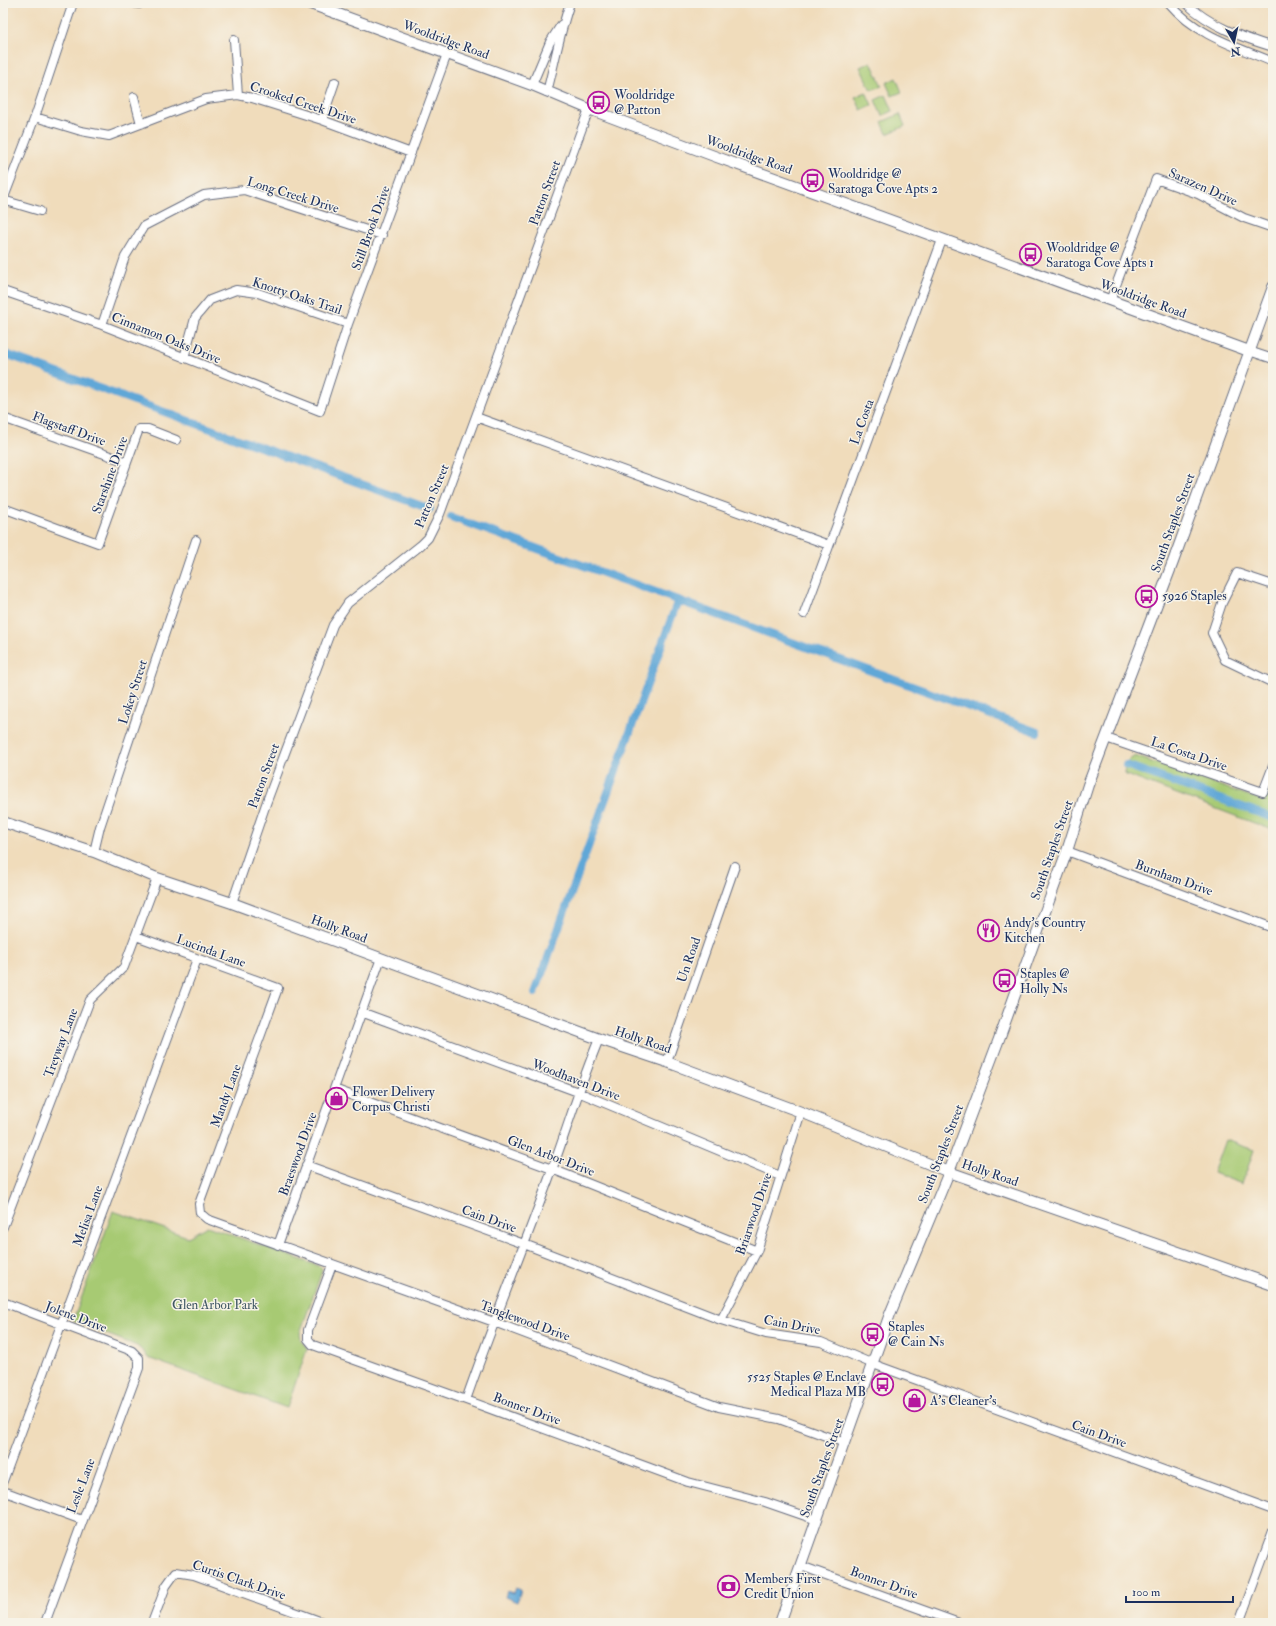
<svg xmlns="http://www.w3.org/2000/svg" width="1276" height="1626" font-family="'IM FELL Double Pica',serif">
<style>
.green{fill:#a7ca73;stroke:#617c68}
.water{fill:#61a7d7;stroke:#3e6b9a}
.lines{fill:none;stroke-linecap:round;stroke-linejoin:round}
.canal{stroke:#61a7d7;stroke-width:8}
.minor-casing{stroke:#666c7f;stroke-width:10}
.major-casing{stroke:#666c7f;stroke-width:12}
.minor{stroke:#fff;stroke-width:8}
.major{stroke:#fff;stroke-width:10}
.labels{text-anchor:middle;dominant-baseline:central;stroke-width:3;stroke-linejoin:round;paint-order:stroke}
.street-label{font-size:13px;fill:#1b2f5e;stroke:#f7f3e8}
.poi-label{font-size:13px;fill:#1b2f5e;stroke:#f7f3e8;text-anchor:start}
.park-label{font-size:13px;fill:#3e5663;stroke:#f7f3e8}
</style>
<rect width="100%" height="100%" fill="#f7f3e8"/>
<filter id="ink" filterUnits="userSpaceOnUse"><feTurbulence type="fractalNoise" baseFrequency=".025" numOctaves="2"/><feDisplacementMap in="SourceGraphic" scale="8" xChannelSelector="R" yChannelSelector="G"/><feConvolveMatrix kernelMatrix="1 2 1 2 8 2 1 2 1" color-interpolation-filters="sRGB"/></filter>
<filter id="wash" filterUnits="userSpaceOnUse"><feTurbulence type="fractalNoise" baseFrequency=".012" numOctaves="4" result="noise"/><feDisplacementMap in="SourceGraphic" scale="16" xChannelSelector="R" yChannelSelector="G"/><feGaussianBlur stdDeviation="0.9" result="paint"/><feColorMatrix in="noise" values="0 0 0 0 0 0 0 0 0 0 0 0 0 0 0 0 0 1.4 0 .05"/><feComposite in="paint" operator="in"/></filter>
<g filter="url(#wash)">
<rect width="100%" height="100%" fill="#f0dcbb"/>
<!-- green -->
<path class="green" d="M871,62L882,86L871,90L860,67Z
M896,78L902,92L892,96L886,83Z
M866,92L872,105L861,110L855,97Z
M886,95L893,111L882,116L875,100Z
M900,114L905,126L887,134L882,122Z
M1135,756L1264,801L1273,779V830L1126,775L1124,771L1129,760Z
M1225,1140L1254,1150L1242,1184L1213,1173Z
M113,1211L188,1237L207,1226L321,1267L322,1271L300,1333L301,1340L307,1349L287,1408L148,1358L143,1351L137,1346L73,1321Z"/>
<!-- water -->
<path class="water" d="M516,1588L521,1590L517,1602L505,1597L507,1591L514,1593Z"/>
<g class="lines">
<!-- canal -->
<path class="canal" d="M3,353L430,509
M451,517L1037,732
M1126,765L1273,818
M535,993L678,600"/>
</g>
</g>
<g filter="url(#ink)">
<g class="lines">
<defs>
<path id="minor" d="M134,3L139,4
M1169,3C1197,36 1235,46 1273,62
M1186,3C1210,26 1241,37 1273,47
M234,40L238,95
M532,85L550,42L561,25
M547,92C555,62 560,31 570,3
M134,97L141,124
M35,117L81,131L109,136L206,99L238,95L252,98L322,120L411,153
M322,120L335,82
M3,200L35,117L73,3
M3,200L40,211
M3,291L102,325L320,411L348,324L447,54
M1110,301L1156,179L1198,194L1244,218L1273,228
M102,325L125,257L144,226L204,195L244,190L382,235
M1249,351L1273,359
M184,358L195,318L210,300L236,290L258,293L348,324
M476,417L829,545
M3,418L127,462
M3,508L98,543L139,429H148L176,440
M1273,585L1237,573L1222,603L1212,633L1225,660L1273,683
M804,614L942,240
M1106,738L1263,792L1273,766
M1067,851L1273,928
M94,852L100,827L196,540
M232,903L267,801L333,625L348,603L421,545L428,538L440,514L589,109
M136,936L278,988L199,1204L200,1213L207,1219L494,1322L719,1407L779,1419L845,1443
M361,1012L578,1092L780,1176
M667,1062L735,866
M334,1089L552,1169L757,1251
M306,1165L524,1244L721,1320L766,1334L821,1342L873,1364L1273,1510
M3,1227L90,1000L124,967L157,878
M278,1245L381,958
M332,1265L308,1330V1339L313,1345L466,1400L688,1482L765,1502L817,1520
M3,1302L132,1351L139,1358V1368L45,1623
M721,1320L757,1251L801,1112
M466,1400C493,1322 524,1247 552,1170C568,1126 581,1082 599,1039
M3,1481L197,959
M3,1491L82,1520
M801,1566L959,1623
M152,1623L166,1586L176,1572L194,1575L325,1623
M1239,1623L1273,1531"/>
<path id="major" d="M308,3L532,85L589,109L714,156L1249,351
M3,822L94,852L157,878L232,903L599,1039L667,1062L801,1112L949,1172L1273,1285
M780,1623L890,1314L949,1172L999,1039L1067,851L1088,785L1173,562L1273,287"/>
</defs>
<!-- minor casing -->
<use href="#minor" class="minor-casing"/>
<!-- major casing -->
<use href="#major" class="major-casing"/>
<!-- minor -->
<use href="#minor" class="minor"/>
<!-- major -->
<use href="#major" class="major"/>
</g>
</g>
<!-- icons -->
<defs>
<symbol id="bus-ring" viewBox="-11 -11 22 22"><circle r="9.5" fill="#f7f3e8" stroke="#b5179e" stroke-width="1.5"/><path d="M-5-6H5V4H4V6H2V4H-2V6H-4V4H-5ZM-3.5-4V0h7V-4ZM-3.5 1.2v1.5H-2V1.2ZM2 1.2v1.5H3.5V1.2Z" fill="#b5179e"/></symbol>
<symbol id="restaurant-ring" viewBox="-11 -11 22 22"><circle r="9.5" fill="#f7f3e8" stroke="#b5179e" stroke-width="1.5"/><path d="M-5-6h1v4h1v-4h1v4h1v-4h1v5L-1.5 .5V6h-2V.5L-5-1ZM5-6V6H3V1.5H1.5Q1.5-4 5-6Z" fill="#b5179e"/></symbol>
<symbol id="shop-ring" viewBox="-11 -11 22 22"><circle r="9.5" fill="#f7f3e8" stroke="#b5179e" stroke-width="1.5"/><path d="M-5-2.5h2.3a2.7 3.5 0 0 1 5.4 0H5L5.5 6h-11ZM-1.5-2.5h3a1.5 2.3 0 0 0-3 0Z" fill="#b5179e"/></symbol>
<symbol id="bank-ring" viewBox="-11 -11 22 22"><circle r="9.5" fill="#f7f3e8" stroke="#b5179e" stroke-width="1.5"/><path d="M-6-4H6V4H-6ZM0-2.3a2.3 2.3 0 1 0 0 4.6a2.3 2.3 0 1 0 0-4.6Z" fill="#b5179e"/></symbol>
</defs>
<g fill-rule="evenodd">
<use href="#bus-ring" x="586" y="90" width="25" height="25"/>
<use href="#bus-ring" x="800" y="168" width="25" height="25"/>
<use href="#bus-ring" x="1018" y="242" width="25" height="25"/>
<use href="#bus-ring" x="1134" y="584" width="25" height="25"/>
<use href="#restaurant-ring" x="976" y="918" width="25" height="25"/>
<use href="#bus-ring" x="992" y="968" width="25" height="25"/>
<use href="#shop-ring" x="324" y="1086" width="25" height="25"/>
<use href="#bus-ring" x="860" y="1322" width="25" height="25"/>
<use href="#bus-ring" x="870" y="1372" width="25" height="25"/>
<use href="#shop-ring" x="902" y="1388" width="25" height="25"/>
<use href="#bank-ring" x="716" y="1574" width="25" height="25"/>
</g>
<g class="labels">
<!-- street labels -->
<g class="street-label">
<text transform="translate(446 40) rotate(20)">Wooldridge Road</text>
<text transform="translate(303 103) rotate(18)">Crooked Creek Drive</text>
<text transform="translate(749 155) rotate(20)">Wooldridge Road</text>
<text transform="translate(1203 187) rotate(24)">Sarazen Drive</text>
<text transform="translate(545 193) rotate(-70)">Patton Street</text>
<text transform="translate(293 195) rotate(17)">Long Creek Drive</text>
<text transform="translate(371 228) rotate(-70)">Still Brook Drive</text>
<text transform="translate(297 296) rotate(18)">Knotty Oaks Trail</text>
<text transform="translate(1143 299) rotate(20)">Wooldridge Road</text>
<text transform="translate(166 338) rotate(22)">Cinnamon Oaks Drive</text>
<text transform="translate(862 422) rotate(-70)">La Costa</text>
<text transform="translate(69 429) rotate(20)">Flagstaff Drive</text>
<text transform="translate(110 475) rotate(-70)">Starshine Drive</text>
<text transform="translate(432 496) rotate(-67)">Patton Street</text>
<text transform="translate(1173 523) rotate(-70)">South Staples Street</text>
<text transform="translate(133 692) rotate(-72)">Lokey Street</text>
<text transform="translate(1189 754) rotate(19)">La Costa Drive</text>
<text transform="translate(264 776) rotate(-70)">Patton Street</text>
<text transform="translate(1052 850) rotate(-71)">South Staples Street</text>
<text transform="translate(1174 878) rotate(20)">Burnham Drive</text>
<text transform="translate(339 929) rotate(20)">Holly Road</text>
<text transform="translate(211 951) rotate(20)">Lucinda Lane</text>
<text transform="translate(689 960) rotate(-71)">Un Road</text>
<text transform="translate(643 1040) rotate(19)">Holly Road</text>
<text transform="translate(61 1043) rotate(-69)">Treyway Lane</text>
<text transform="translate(576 1080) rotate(21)">Woodhaven Drive</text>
<text transform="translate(226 1096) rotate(-70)">Mandy Lane</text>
<text transform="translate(298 1154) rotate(-70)">Braeswood Drive</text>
<text transform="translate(941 1154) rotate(-69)">South Staples Street</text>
<text transform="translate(551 1156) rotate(21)">Glen Arbor Drive</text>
<text transform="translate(990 1173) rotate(19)">Holly Road</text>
<text transform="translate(754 1214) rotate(-71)">Briarwood Drive</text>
<text transform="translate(88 1216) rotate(-70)">Melisa Lane</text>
<text transform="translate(489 1219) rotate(20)">Cain Drive</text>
<text transform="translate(76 1317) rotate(21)">Jolene Drive</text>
<text transform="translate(525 1321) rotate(20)">Tanglewood Drive</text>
<text transform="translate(792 1325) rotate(11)">Cain Drive</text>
<text transform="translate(527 1409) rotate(20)">Bonner Drive</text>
<text transform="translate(1099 1434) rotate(20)">Cain Drive</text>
<text transform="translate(822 1468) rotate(-70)">South Staples Street</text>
<text transform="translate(81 1486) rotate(-69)">Lesle Lane</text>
<text transform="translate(239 1580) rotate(19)">Curtis Clark Drive</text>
<text transform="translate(884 1583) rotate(20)">Bonner Drive</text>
</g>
<!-- poi labels -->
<g class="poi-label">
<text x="614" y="95">Wooldridge<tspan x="614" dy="15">@ Patton</tspan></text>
<text x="828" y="174">Wooldridge @<tspan x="828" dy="15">Saratoga Cove Apts 2</tspan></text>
<text x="1046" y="248">Wooldridge @<tspan x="1046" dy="15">Saratoga Cove Apts 1</tspan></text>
<text x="1162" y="596">5926 Staples</text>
<text x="1004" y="923">Andy's Country<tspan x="1004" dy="15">Kitchen</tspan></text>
<text x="1020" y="974">Staples @<tspan x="1020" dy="15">Holly Ns</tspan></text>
<text x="352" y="1092">Flower Delivery<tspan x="352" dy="15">Corpus Christi</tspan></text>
<text x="888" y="1327">Staples<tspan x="888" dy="15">@ Cain Ns</tspan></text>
<text x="866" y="1377" text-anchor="end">5525 Staples @ Enclave<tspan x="866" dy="15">Medical Plaza MB</tspan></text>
<text x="930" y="1401">A's Cleaner's</text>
<text x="744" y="1579">Members First<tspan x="744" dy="15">Credit Union</tspan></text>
</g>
<!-- park labels -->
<g class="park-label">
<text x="215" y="1305">Glen Arbor Park</text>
</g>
</g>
<!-- margin -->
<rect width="1276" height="1626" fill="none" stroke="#f7f3e8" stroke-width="16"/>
<!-- north arrow -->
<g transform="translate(1234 42) rotate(171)" stroke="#f7f3e8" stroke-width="3" paint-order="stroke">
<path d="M0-3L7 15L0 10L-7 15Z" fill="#1b2f5e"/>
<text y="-6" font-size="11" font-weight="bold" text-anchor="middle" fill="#1b2f5e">N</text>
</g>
<!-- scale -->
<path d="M1126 1596v6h107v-6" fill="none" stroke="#1b2f5e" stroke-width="2"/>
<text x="1132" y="1596" font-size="12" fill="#1b2f5e" stroke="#f7f3e8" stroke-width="3" paint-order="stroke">100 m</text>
</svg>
